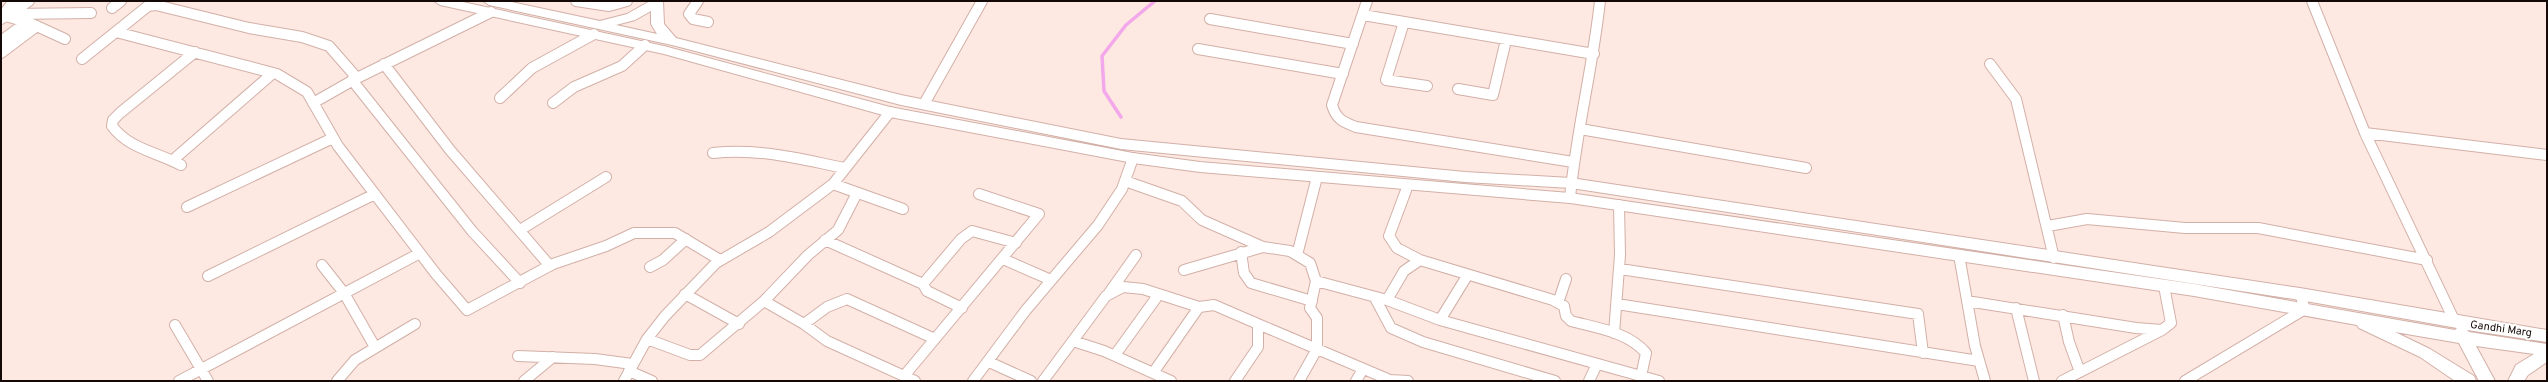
<svg xmlns="http://www.w3.org/2000/svg" width="2548" height="382" font-family="Overpass,sans-serif">
<style>
.lines{fill:none;stroke-linecap:round;stroke-linejoin:round}
.stream{stroke:#f3a8eb;stroke-width:3.5}
.street-casing{stroke:#d2b0a7;stroke-width:12}
.secondary-casing{stroke:#d2b0a7;stroke-width:2}
.street{stroke:#fff;stroke-width:10}
.secondary{fill:#fff;fill-rule:evenodd}
.labels{text-anchor:middle;dominant-baseline:central;stroke-width:4;stroke-linejoin:round;paint-order:stroke}
.street-label{font-size:11px;fill:#140906;stroke:#fff}
</style>
<rect width="100%" height="100%" fill="#fee8e2"/>
<g class="lines">
<!-- stream -->
<path class="stream" d="M1121,117L1104,91L1102,56L1126,25L1155,1"/>
<defs>
<path id="street" d="M576,1L609,6L627,1
M698,1L689,14L693,19L708,22
M1367,1L1332,105C1336,119 1343,122 1356,127L1573,162
M2312,1L2365,133L2455,322
M112,8L121,1
M12,14L91,13
M3,15L14,1
M1363,15L1594,54
M9,17L30,23L65,39
M1,19L29,1
M1210,19L1353,44
M1404,22L1386,80L1427,86
M116,32L277,74L307,92L338,146L436,274L467,310L553,264L606,246L634,233H675L720,260
M1,41L27,22
M1198,49L1343,74
M1,53L37,26
M82,59L148,6L156,5L249,28L302,37L329,46L357,78
M384,64L450,150L550,266
M1990,64L2016,99L2054,258
M352,80L472,231L520,283
M1458,89L1493,95L1506,40
M500,98L532,68L594,34
M313,103L357,78L491,12
M553,103L574,87L622,66L645,45
M924,104L982,1
M1580,129L1806,168
M2365,133L2547,155
M713,153C760,148 799,159 845,168
M173,160L273,73
M181,165C157,152 129,149 112,126L113,120L120,113L195,52
M1125,181L1182,201L1202,220L1263,247
M833,184L903,209
M1408,185L1389,236L1397,248L1420,260
M1570,198C1576,132 1593,67 1600,1
M187,207L333,138
M2048,226L2087,219L2185,228H2258L2427,260
M520,230L606,177
M825,240L923,284
M1241,252L1244,273L1251,283L1312,301
M1297,255L1317,177
M1959,255L1975,346L1985,381
M1003,259L1051,280
M322,265L344,293L375,347
M650,267L663,260L686,239
M1620,269L1918,314L1923,353
M1184,270L1263,247L1290,251L1310,263L1316,281L1310,308L1317,318V349L1390,380L1408,381
M208,276L375,194
M1316,281L1387,300L1440,320L1659,381
M1109,293L1136,255
M685,294L739,324
M1375,298L1391,328L1423,342L1555,381
M1387,300L1404,271L1420,260L1553,300L1564,306L1566,316L1571,321C1597,328 1628,332 1646,353L1640,381
M764,301L804,324L827,341L915,381
M1967,301L2136,328L2162,330L2171,323L2164,286
M1558,303L1566,279
M1617,304L1979,361
M1199,307L1214,305L1258,324V347L1235,381
M962,308L927,291L923,284L961,239L972,231L1016,243
M2016,308L2034,381
M2063,315L2069,342L2080,372
M1440,320L1467,276
M804,324L827,307L847,299L935,339
M1258,324L1317,349L1299,381
M175,325L208,381
M1614,333L1620,255L1619,205
M647,339L690,355H700L764,301L808,255L838,230L857,193
M1073,341L1104,351L1171,381
M1115,355L1159,294
M518,356L595,359L632,364
M989,362L1031,381
M629,371L652,381
M904,376L1039,214L979,194
M179,381L420,253
M337,381L355,360L415,324
M524,381L553,357
M624,381L647,339L665,316L716,263L769,232L833,184L890,112
M973,381L1026,310L1098,225L1122,189L1133,158
M1043,381L1106,296L1123,287L1143,289L1199,307L1153,373
M1356,381L1363,369
M1589,381L1597,364
M2062,381L2162,330
M2185,381L2305,309L2300,294"/>
<path id="secondary" d="M434,1H458L664,46L890,107L1133,153L1200,162L1570,193L2194,284L2455,330L2457,328L2300,300L1571,188L1465,182L1121,149L901,105L672,45L489,5L483,1H507L600,21L627,14L650,1H663L664,24L676,38L901,95L1121,139L1465,172L1571,178L2300,288L2547,330V342L2467,330L2469,332L2547,344V362L2528,375L2524,381H2508L2516,365L2534,354L2476,346L2495,381H2479L2459,343L2395,332L2430,349L2474,376L2476,381H2455L2420,357L2359,328L2357,325L2194,296L1570,203L1200,172L1133,163L890,117L664,54L440,5ZM651,11V24L657,34L616,25L635,20Z"/>
</defs>
<!-- street casing -->
<use href="#street" class="street-casing"/>
<!-- secondary casing -->
<use href="#secondary" class="secondary-casing"/>
<!-- street -->
<use href="#street" class="street"/>
<!-- secondary -->
<use href="#secondary" class="secondary"/>
</g>
<g class="labels">
<!-- street labels -->
<g class="street-label">
<text transform="translate(2501 329) rotate(8)">Gandhi Marg</text>
</g>
</g>
<!-- border -->
<rect width="2548" height="382" fill="none" stroke="#140906" stroke-width="4"/>
</svg>
